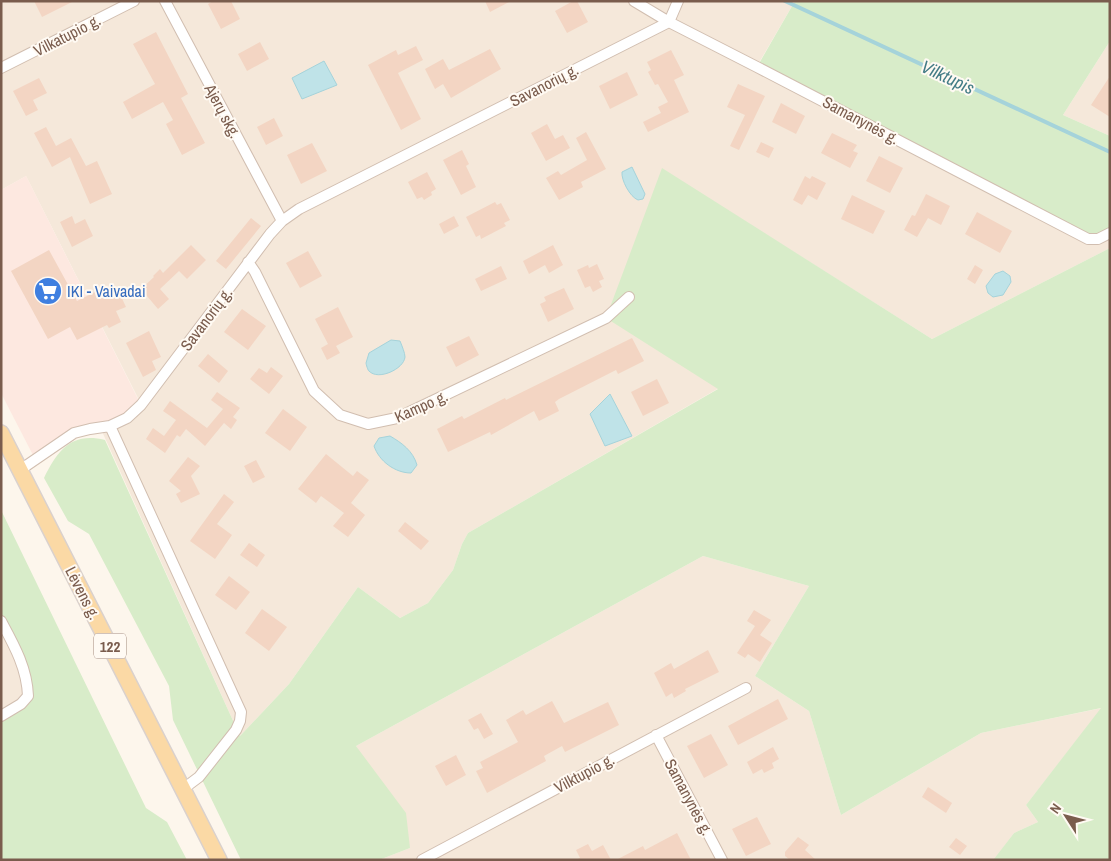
<svg xmlns="http://www.w3.org/2000/svg" width="1111" height="861" font-family="'Archivo Narrow',sans-serif">
<style>
.residential{fill:#f5e8da}
.commercial{fill:#fde8e0}
.green{fill:#d8ecc9}
.water{fill:#bfe3e8;stroke:#a5d3da}
.lines{fill:none;stroke-linecap:round;stroke-linejoin:round}
.stream{stroke:#a5d3da;stroke-width:4}
.building{fill:#f3d5c3}
.street-casing{stroke:#d1beb0;stroke-width:12}
.primary-casing{stroke:#dad1cd;stroke-width:18}
.street{stroke:#fff;stroke-width:10}
.primary{stroke:#fbd9a5;stroke-width:15}
.labels{text-anchor:middle;dominant-baseline:central;stroke-width:4;stroke-linejoin:round;paint-order:stroke}
.shield{fill:#fffaf3;stroke:#a28b7f;stroke-width:1}
.shield-label{font-size:15px;font-weight:bold;fill:#7a5c4d}
.street-label{font-size:16px;fill:#7a5c4d;stroke:#fffaf3}
.shop-label{font-size:16px;fill:#366cbe;stroke:#fffaf3;text-anchor:start}
.water-label{font-size:18px;font-style:italic;fill:#437c86;stroke:#fffaf3}
</style>
<rect width="100%" height="100%" fill="#fdf6ec"/>
<!-- residential -->
<path class="residential" d="M1,1H795L757,66L1110,233V248L932,339L662,169L719,388L468,533L462,544L453,570L428,603L400,618L358,587L289,684L240,736L100,427L141,404L26,176L1,190Z
M1110,41V136L1063,115Z
M703,556L809,586L755,676L809,711L841,815L981,733L1102,708L1026,805L1038,822L1014,833L994,860H379L410,848L356,746Z
M1,621L22,661L28,696L1,716Z"/>
<!-- commercial -->
<path class="commercial" d="M26,176L141,405L127,418L90,429L35,459L1,393V190Z"/>
<!-- green -->
<path class="green" d="M795,1H1110V41L1063,115L1110,136V233L1088,239L757,67Z
M662,168L932,339L1110,248V860L994,859L1014,833L1038,822L1026,805L1101,708L981,733L841,815L809,711L755,676L809,586L703,556L356,746L406,813L410,848L379,860H241L173,720L169,686L89,534L68,521L44,478C58,450 71,432 105,440L240,736L289,684L358,587L400,618L428,603L453,570L462,544L468,533L718,389L606,318Z
M1,510L146,808L167,822L187,860H1V716L28,696L1,621Z"/>
<!-- water -->
<path class="water" d="M324,61L337,85L302,99L292,78Z
M632,167L645,194L643,199L638,200C630,197 621,180 622,172Z
M1003,271L1010,276L1011,282L1003,295L993,297L988,293L986,286L995,274Z
M391,340L400,341C402,346 405,353 405,357C404,369 378,381 369,371C368,371 366,364 366,363L369,353Z
M610,394L632,436L605,446L590,414Z
M390,436C402,443 413,451 417,465L411,473C395,473 379,461 374,446L379,438Z"/>
<g class="lines">
<!-- stream -->
<path class="stream" d="M785,1L1110,152"/>
</g>
<!-- building -->
<path class="building" d="M34,1H74L42,17Z
M213,1H231L240,19L221,29L208,4Z
M485,1H511L490,12Z
M573,1H577L588,22L567,33L555,11Z
M156,32L188,94L181,98L205,143L182,155L166,124L173,120L163,102L132,119L123,102L155,84L133,44Z
M260,42L269,59L247,71L238,54Z
M416,46L423,60L398,73L421,119L401,130L368,65L396,50L398,55Z
M490,49L501,69L451,98L443,84L435,89L425,69L443,59L449,70Z
M671,50L684,75L674,80L689,112L648,132L643,122L661,113L658,107L668,102L658,84L655,85L648,72L651,70L647,62Z
M627,72L638,95L610,109L599,86Z
M1110,76V117L1091,105Z
M39,78L47,93L33,100L38,110L26,116L13,91Z
M738,84L765,96L739,150L730,146L745,115L727,107Z
M781,103L805,116L796,134L772,122Z
M274,118L283,136L266,145L257,127Z
M547,124L555,139L563,135L570,148L546,161L531,133Z
M46,127L56,146L71,138L86,166L97,161L112,194L90,204L70,157L52,167L34,133Z
M586,132L606,169L581,182L583,187L559,200L546,178L558,171L561,175L587,160L576,138Z
M832,133L857,145L853,151L858,153L850,168L821,153Z
M761,142L774,148L769,158L756,152Z
M312,143L327,171L301,184L287,155Z
M462,150L469,164L466,166L476,187L461,195L443,160Z
M879,156L903,168L890,193L866,181Z
M427,172L436,189L431,192L432,195L424,200L422,197L417,199L408,182Z
M805,176L810,179L812,176L826,183L817,200L808,195L802,205L793,200Z
M926,194L950,206L941,225L928,218L917,237L904,230L912,215L915,216Z
M852,195L885,211L873,234L841,219Z
M495,202L497,205L501,203L510,220L504,223L506,226L481,239L480,235L476,237L466,217Z
M977,212L1012,231L1000,253L965,234Z
M72,216L75,224L85,219L93,236L72,247L60,222Z
M454,216L459,226L444,234L439,224Z
M251,218L261,226L226,269L216,261Z
M191,245L206,260L187,279L179,271L160,289L169,299L158,309L141,289L154,277L153,276L160,269L163,273Z
M553,245L563,265L549,273L545,265L529,274L523,261Z
M49,250L77,301L103,288L106,293L117,288L126,307L116,311L121,322L109,328L107,325L77,340L70,327L48,339L11,271Z
M308,251L322,276L300,288L286,263Z
M597,264L604,279L599,281L602,287L593,292L590,286L585,288L577,270L588,265L589,268Z
M975,265L983,270L975,284L967,279Z
M501,266L507,279L481,291L475,279Z
M564,288L574,309L548,322L540,304L546,301L544,297Z
M338,307L353,337L336,346L340,353L327,360L321,348L328,344L315,319Z
M242,309L266,326L248,350L224,332Z
M149,331L161,357L152,361L156,370L143,377L126,343Z
M469,336L479,355L456,367L446,347Z
M632,338L644,361L618,374L616,370L559,399L555,402L559,411L539,421L534,411L491,435L490,432L448,452L437,429L462,416L464,419L505,398L506,400Z
M208,354L228,371L219,383L198,366Z
M271,367L283,376L269,394L250,379L259,368L267,373Z
M657,379L669,403L643,416L631,392Z
M217,392L240,408L233,417L237,420L231,429L224,423L205,446L186,429L180,437L177,435L165,453L146,439L153,428L164,436L176,420L163,411L170,401L207,428L223,409L211,400Z
M283,409L307,427L290,451L265,433Z
M326,454L353,476L357,471L369,480L351,503L365,515L348,537L333,526L344,513L321,496L316,503L298,489Z
M188,457L200,466L191,476L200,494L181,503L176,494L181,491L169,481Z
M256,460L265,477L253,483L244,466Z
M224,494L234,502L217,524L232,535L215,559L190,541Z
M405,522L429,541L421,550L398,531Z
M249,543L265,555L257,567L240,555Z
M229,576L250,592L236,610L215,595Z
M262,609L287,627L269,651L245,633Z
M754,610L771,620L760,635L772,643L760,662L748,654L745,658L737,653L755,626L747,621Z
M708,650L719,672L685,689L686,691L674,698L672,693L666,697L654,673L671,663L674,669Z
M778,699L788,719L738,745L728,726Z
M552,701L564,723L608,702L619,725L565,752L562,746L544,756L546,761L487,793L476,771L483,768L480,762L518,742L506,720L523,710L526,715Z
M481,713L493,734L484,739L478,728L474,730L468,720Z
M711,734L728,765L704,778L687,746Z
M773,747L779,759L772,763L774,768L764,773L762,769L753,774L747,762Z
M456,755L466,775L446,786L435,766Z
M928,787L952,803L946,813L922,797Z
M757,817L771,844L746,856L732,829Z
M677,833L691,860H616L643,846L645,850Z
M798,837L809,845L805,850L816,860H790L785,856V852Z
M956,838L967,846L960,855L949,847Z
M588,844L592,851L603,845L611,860H576L580,858L576,850Z"/>
<g class="lines">
<defs>
<path id="street" d="M165,1L282,221
M634,1L669,22L757,67L1088,239H1098L1110,233
M1,68L134,1
M248,262L255,272L314,391L340,415L368,424L397,418L606,318L629,297
M20,470L74,433L90,429L110,426
M1,621C14,645 27,668 28,696L21,704L1,716
M656,735L722,860
M183,789L199,777L236,730L240,721L241,712L110,426L127,418L141,405L270,234L282,221L299,209L669,22L678,1
M422,860L746,688"/>
<path id="primary" d="M1,433L219,860"/>
</defs>
<!-- street casing -->
<use href="#street" class="street-casing"/>
<!-- primary casing -->
<use href="#primary" class="primary-casing"/>
<!-- street -->
<use href="#street" class="street"/>
<!-- primary -->
<use href="#primary" class="primary"/>
</g>
<!-- icons -->
<defs>
<symbol id="supermarket-disc" viewBox="-11 -11 22 22"><circle r="9.5" fill="#3f7fe0" stroke="#fffaf3"/><path d="M-6-5.5h2.5l.6 2H6L4.5 2H-2.5L-4.4-4H-6ZM-1.5 3.2a1.3 1.3 0 1 0 .1 0ZM3 3.2a1.3 1.3 0 1 0 .1 0Z" fill="#fff"/></symbol>
</defs>
<g fill-rule="evenodd">
<use href="#supermarket-disc" x="32" y="275" width="32" height="32"/>
</g>
<g class="labels">
<!-- shield labels -->
<rect class="shield" x="94" y="633.5" width="32" height="25" rx="4"/>
<g class="shield-label">
<text x="110" y="646">122</text>
</g>
<!-- street labels -->
<g class="street-label">
<text transform="translate(67 35) rotate(-27)">Vilkatupio g.</text>
<text transform="translate(544 85) rotate(-27)">Savanorių g.</text>
<text transform="translate(223 111) rotate(62)">Ajerų skg.</text>
<text transform="translate(861 120) rotate(28)">Samanynės g.</text>
<text transform="translate(206 319) rotate(-53)">Savanorių g.</text>
<text transform="translate(421 406) rotate(-24)">Kampo g.</text>
<text transform="translate(83 593) rotate(63)">Lėvens g.</text>
<text transform="translate(584 773) rotate(-28)">Vilktupio g.</text>
<text transform="translate(689 797) rotate(62)">Samanynės g.</text>
</g>
<!-- shop labels -->
<g class="shop-label">
<text x="67" y="291">IKI - Vaivadai</text>
</g>
<!-- water labels -->
<g class="water-label">
<text transform="translate(948 77) rotate(25)">Vilktupis</text>
</g>
</g>
<!-- border -->
<rect width="1111" height="861" fill="none" stroke="#7a5c4d" stroke-width="5"/>
<!-- north arrow -->
<g transform="translate(1066 816) rotate(306)" stroke="#fffaf3" stroke-width="4" paint-order="stroke">
<path d="M0-4L9 19L0 12L-9 19Z" fill="#7a5c4d"/>
<text y="-8" font-size="14" font-weight="bold" text-anchor="middle" fill="#7a5c4d">N</text>
</g>
</svg>
